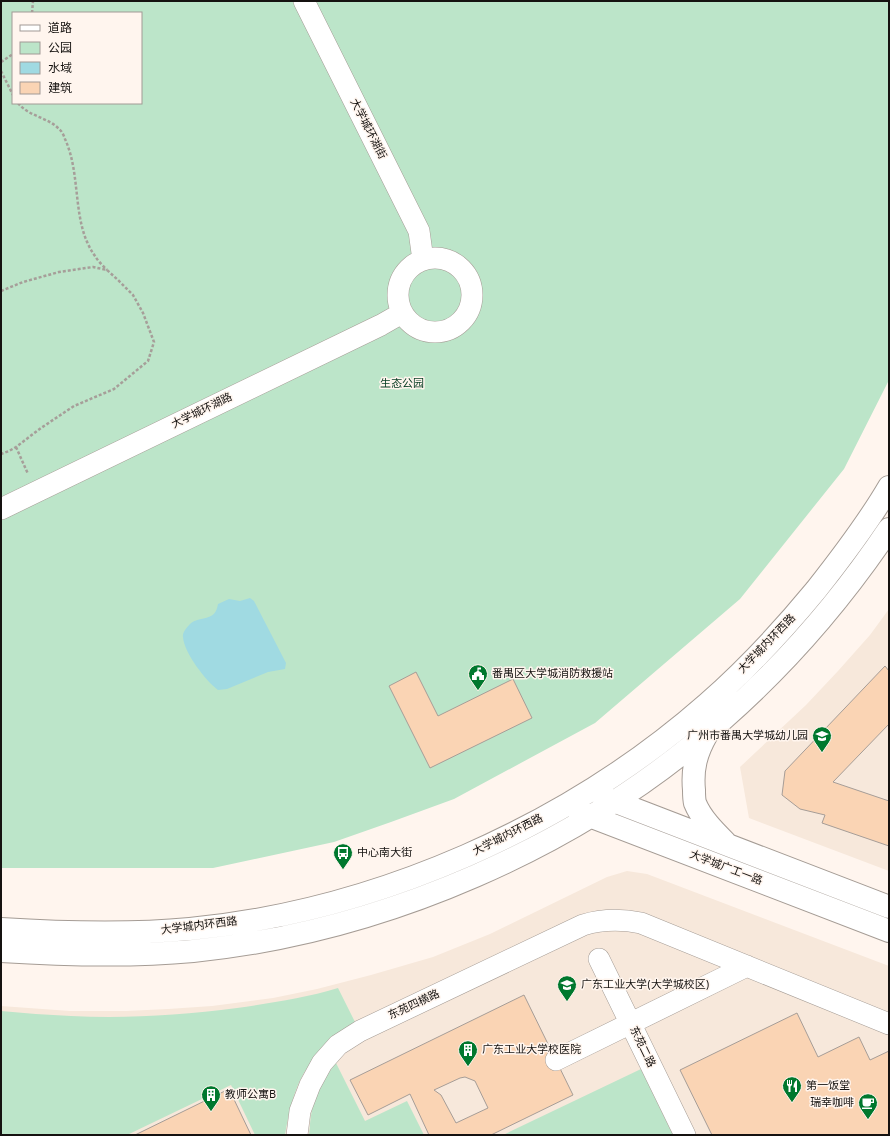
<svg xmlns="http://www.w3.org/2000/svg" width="890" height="1136" font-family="Overpass,'Noto Sans SC',sans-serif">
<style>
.built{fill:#f7e8db}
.green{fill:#bce5c9;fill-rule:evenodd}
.water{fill:#a0dae2}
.building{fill:#fad4b4;stroke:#a69d97;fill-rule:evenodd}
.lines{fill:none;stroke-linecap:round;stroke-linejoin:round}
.minor-casing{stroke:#a59c95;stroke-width:22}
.major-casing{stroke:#a59c95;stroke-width:24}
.path{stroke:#a69e99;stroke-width:2.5;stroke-dasharray:3 2;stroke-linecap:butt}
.minor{stroke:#fff;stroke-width:21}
.major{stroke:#fff;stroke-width:22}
.labels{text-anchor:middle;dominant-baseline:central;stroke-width:3;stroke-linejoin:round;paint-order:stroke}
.street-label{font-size:11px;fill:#151210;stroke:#fff5ee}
.park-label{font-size:11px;fill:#043b20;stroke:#fff5ee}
.poi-label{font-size:11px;fill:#151210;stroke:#fff5ee;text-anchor:start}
</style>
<rect width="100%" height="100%" fill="#fff5ee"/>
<!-- built -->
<path class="built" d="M889,609V871L749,818L740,767L806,705L838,671L870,635Z
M627,871L647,874L889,966V1135H1V1006L70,1011H126L168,1009L212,1006L273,998L317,989L371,975L433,957L490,934L607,877Z"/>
<!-- green -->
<path class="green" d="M1,1H889V380L844,469L740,599L595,723L454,799L391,822L334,842L213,868H1ZM13,13H141V103H13Z
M338,988L356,1024C343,1034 329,1044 317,1056C296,1077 290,1107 285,1135H255L231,1085L127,1135H1V1011C24,1013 47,1015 71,1016C126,1019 182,1015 237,1008C271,1003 305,998 338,988Z
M336,1063L365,1121L407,1101L424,1135H309C310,1127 310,1118 312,1110C316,1094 325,1076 336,1063Z
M641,1069L673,1135H503Z"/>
<!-- water -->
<path class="water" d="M250,598L254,601L286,663L285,669L268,672L227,689L218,690C206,681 184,653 183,637C182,633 187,627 190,624C200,615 215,623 218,604L229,599L240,601Z"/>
<!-- building -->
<path class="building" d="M885,666L889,671V724L833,782L889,801V846L822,823L825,815L800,809L782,795L785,771Z
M416,672L438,716L513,679L532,718L430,768L389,686Z
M524,995L573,1095L491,1135H429L410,1094L368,1115L350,1080ZM465,1077L475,1081L488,1108L456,1123L441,1095L434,1090L460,1078Z
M797,1013L818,1057L859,1037L870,1060L889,1051V1135H712L680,1070Z
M229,1089L251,1135H135Z"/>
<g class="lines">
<defs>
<path id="minor" d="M304,1L419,231L423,260
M398 295a37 37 0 1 1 74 0a37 37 0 1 1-74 0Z
M1,509L381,325L402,313
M599,959L685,1135
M556,1060L747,966
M297,1135L300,1111L310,1085L322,1063L338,1045L360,1031L583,925C603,919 621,919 641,923L889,1024"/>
<path id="major" d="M707,734C696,753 692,769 694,790C694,794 694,799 695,803C701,818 714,831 725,842
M603,797L889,907
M579,812L889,931
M1,929C64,933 127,935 190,929C376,911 567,827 707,704C747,669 783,630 816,590C842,557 868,523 889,487
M1,951C65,955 129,957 193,951C383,932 579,847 722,720C786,664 842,599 889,529"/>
</defs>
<!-- minor casing -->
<use href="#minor" class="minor-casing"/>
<!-- major casing -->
<use href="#major" class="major-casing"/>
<!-- path -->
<path class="path" d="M32,13L33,1
M1,62L13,54
M1,71L13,95
M18,103C29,117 48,117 59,129C62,131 64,136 65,139C82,176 71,223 95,256C98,261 103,266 107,270
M1,291L23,282L59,272L93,267L107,270L118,280L133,295L143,313L154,342L148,361L114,389L74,406L41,428L16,447L9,451L1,454
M16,447L28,474"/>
<!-- minor -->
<use href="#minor" class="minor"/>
<!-- major -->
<use href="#major" class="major"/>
</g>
<!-- icons -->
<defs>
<symbol id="civic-pin" viewBox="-11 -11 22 30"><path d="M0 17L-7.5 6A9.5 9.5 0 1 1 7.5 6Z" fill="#00782e" stroke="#fff5ee"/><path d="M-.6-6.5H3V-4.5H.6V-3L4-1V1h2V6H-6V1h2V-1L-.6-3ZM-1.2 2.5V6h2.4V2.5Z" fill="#fff"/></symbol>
<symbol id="school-pin" viewBox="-11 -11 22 30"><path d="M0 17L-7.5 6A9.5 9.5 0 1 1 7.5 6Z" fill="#00782e" stroke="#fff5ee"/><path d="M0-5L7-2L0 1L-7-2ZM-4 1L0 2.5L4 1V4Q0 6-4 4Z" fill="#fff"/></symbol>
<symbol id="bus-pin" viewBox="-11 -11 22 30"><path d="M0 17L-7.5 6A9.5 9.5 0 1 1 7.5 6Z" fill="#00782e" stroke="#fff5ee"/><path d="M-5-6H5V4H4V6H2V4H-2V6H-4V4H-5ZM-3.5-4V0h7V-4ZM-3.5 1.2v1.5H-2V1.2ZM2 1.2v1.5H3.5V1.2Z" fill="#fff"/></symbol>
<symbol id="university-pin" viewBox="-11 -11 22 30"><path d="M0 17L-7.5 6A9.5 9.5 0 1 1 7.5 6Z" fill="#00782e" stroke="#fff5ee"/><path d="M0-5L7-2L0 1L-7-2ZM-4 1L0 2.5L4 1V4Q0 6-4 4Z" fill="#fff"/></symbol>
<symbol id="building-pin" viewBox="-11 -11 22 30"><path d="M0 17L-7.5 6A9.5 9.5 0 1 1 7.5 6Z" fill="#00782e" stroke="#fff5ee"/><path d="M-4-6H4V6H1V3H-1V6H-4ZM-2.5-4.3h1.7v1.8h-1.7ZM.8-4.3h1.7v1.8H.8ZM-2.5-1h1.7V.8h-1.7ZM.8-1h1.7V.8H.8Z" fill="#fff"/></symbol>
<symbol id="restaurant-pin" viewBox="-11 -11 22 30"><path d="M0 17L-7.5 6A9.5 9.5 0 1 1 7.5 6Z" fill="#00782e" stroke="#fff5ee"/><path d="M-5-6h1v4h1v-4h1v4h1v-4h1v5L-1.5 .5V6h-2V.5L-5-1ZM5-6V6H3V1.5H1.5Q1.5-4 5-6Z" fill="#fff"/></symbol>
<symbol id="cafe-pin" viewBox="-11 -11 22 30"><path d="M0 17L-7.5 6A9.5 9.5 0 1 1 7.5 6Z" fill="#00782e" stroke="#fff5ee"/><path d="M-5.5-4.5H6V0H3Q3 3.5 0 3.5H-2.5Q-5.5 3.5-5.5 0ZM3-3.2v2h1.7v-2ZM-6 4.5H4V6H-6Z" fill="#fff"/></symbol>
</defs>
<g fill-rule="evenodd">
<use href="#civic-pin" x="467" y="663" width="22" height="30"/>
<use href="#school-pin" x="811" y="725" width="22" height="30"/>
<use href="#bus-pin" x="332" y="842" width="22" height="30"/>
<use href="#university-pin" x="556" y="974" width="22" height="30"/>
<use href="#building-pin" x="457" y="1039" width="22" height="30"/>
<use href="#restaurant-pin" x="781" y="1075" width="22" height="30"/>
<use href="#building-pin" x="200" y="1084" width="22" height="30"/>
<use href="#cafe-pin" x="857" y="1092" width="22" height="30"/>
</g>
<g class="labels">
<!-- street labels -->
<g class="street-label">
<text transform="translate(368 129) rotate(63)">大学城环湖街</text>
<text transform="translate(202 411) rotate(-26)">大学城环湖路</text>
<text transform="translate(767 644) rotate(-46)">大学城内环西路</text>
<text transform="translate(508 835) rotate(-27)">大学城内环西路</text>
<text transform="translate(726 868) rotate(21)">大学城广工一路</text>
<text transform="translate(199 926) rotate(-7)">大学城内环西路</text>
<text transform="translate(414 1005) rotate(-25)">东苑四横路</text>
<text transform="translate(642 1047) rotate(64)">东苑二路</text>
</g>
<!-- park labels -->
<g class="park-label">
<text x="402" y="384">生态公园</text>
</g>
<!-- poi labels -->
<g class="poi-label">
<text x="492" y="674">番禺区大学城消防救援站</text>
<text x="808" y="736" text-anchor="end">广州市番禺大学城幼儿园</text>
<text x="357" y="853">中心南大街</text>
<text x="581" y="985">广东工业大学(大学城校区)</text>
<text x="482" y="1050">广东工业大学校医院</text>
<text x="806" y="1086">第一饭堂</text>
<text x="225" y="1095">教师公寓B</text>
<text x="854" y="1103" text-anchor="end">瑞幸咖啡</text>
</g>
</g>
<!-- border -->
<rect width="890" height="1136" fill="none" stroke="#151210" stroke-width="4"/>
<!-- legend -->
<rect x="12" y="12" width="130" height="92" fill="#fff5ee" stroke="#a19a95"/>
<rect x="20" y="25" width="20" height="6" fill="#ffffff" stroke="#a19a95"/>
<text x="48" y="32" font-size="12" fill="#151210">道路</text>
<rect x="20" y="42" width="20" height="12" fill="#bce5c9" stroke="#a19a95"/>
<text x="48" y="52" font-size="12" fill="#151210">公园</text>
<rect x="20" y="62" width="20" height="12" fill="#a0dae2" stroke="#a19a95"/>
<text x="48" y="72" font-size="12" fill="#151210">水域</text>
<rect x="20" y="82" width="20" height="12" fill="#fad4b4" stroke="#a19a95"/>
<text x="48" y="92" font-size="12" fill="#151210">建筑</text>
</svg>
